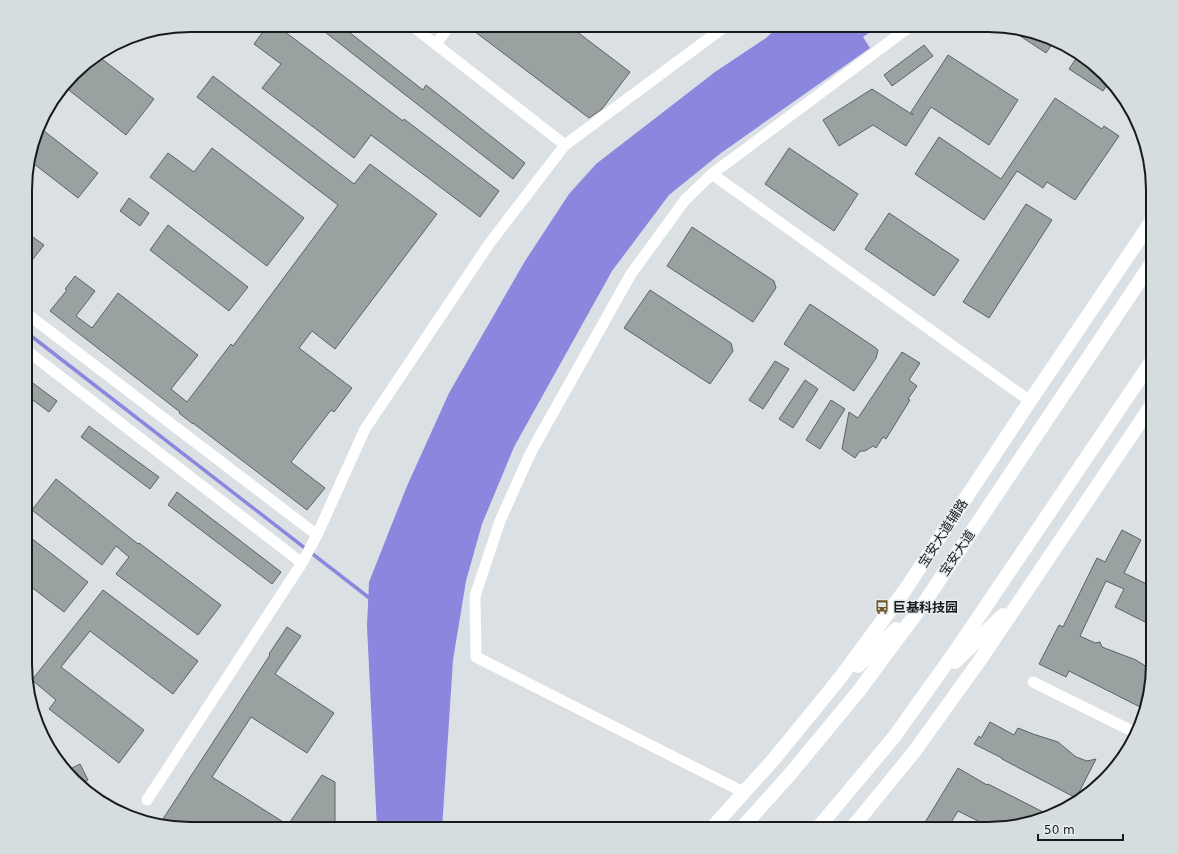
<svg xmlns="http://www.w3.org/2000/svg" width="1178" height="854" font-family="'DejaVu Sans','Noto Sans SC',sans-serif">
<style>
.water{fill:#8b87de}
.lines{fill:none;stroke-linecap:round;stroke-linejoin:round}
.stream{stroke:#8b87de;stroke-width:3.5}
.building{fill:#9aa1a1;stroke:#5c6363}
.minor{stroke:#fff;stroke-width:11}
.major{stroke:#fff;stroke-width:14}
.labels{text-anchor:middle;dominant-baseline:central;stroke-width:3;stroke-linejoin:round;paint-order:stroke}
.street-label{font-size:13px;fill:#181a1b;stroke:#e7eef0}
.poi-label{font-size:13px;font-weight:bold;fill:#181a1b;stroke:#e7eef0;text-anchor:start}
.rim{fill:none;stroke:#181a1b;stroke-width:2}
</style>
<rect width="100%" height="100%" fill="#dae0e3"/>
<!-- water -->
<path class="water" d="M780,25H880L863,37L870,48L721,153L669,195L612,271L514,447L482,524L466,581L453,660L442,829H377L367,626L369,582L407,486L449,393L525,261L569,194L596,164L715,72L766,38Z"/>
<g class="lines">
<!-- stream -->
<path class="stream" d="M26,332L372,600"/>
</g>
<!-- building -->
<path class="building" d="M268,25H276L403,121L404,119L499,191L480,217L371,135L354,158L262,88L281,64L254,44Z
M316,25H340L423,90L426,85L525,163L513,179Z
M478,25H568L630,72L602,109L589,118L474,31Z
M1008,28L1051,37L1055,40L1046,53Z
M924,45L933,56L892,86L884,75Z
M1079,54L1089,59L1108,83L1103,91L1069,69Z
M948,55L1018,100L989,145L931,107L906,146L873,125L839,146L823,120L872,89L913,115L911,112Z
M98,56L154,99L126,135L65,87L81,66Z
M213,76L354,184L370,164L437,214L335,349L312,331L299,348L352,388L334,412L331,410L291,462L325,488L307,510L193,423V424L179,413L180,412L50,311L67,290L65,289L75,276L95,291L76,316L92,328L118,293L198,355L171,389L187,402L231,344L233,346L338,205L197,97Z
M1055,98L1102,129L1104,126L1119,136L1075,200L1047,182L1043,188L1017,171L984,220L915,174L939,137L1001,179Z
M39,127L98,173L78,198L29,160Z
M212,148L304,218L267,266L150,177L168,153L194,172Z
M789,148L858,194L834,231L765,184Z
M129,198L149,213L140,226L120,211Z
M1026,204L1052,220L989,318L963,302Z
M889,213L959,260L934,296L865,249Z
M168,225L248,287L229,311L150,250Z
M692,227L774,281L776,288L753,322L667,266Z
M26,232L44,245L26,268Z
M650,290L731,343L733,351L710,384L624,328Z
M810,304L876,348L878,350L876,358L854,391L784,344Z
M902,352L920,363L909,380L917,386L908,399L910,400L886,439L883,437L876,448L873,446L865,451H860L855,458L842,449L849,412L858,418Z
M775,361L789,369L763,409L749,400Z
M26,378L57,401L49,412L26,395Z
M805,380L818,389L793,428L779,419Z
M831,400L845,409L820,449L806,440Z
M89,426L159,477L150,489L81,437Z
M56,479L138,544L139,543L221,605L198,635L116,574L129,557L116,546L102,565L32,510Z
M177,492L281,572L272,584L168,505Z
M1122,530L1141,540L1124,573L1153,587V626L1115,607L1124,589L1106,581L1080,636L1095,643L1100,642L1102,647L1136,660L1153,671L1146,710L1069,671L1066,677L1039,664L1059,625L1063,627L1097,558L1105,562Z
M26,534L88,582L64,612L26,583Z
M103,590L198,661L173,694L90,631L61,667L144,730L119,763L49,709L56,700L32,680Z
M287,627L301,636L275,674L334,713L307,753L251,717L212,777L288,825L322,775L335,782V829H179L159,825L270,655L269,654Z
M990,722L1014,735L1018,728L1033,734L1058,742L1076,757L1087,761L1096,759L1076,798L1002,759V758L974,744L979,736L981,738Z
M80,764L88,780L80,784L68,770Z
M958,768L987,785L988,784L1049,815L992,828L958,811L947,829H921Z"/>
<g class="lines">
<!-- minor -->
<path class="minor" d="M411,25L565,145
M436,44L450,25
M712,174L1030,401
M26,313L317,535
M26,350L302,563
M1033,682L1136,733
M743,792L476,657L475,596L500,521L531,452L631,274L685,200L712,174L912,25
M147,800L302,563L317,535L365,429L489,244L565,145L727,25"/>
<!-- major -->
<path class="major" d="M955,662L1003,615
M858,666L896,629
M711,829L774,759L840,678L905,590L1030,401L1153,219
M741,829L791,773L858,692L924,603L1153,261
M817,829L894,737L959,646L1153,359
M851,829L914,752L980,660L1153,403"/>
</g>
<!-- icons -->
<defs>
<symbol id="bus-bare" viewBox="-9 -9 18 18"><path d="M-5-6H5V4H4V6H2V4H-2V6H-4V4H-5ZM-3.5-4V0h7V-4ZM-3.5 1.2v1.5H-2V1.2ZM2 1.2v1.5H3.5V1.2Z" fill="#735629" stroke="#e7eef0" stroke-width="2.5" paint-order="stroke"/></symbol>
</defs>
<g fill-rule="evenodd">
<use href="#bus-bare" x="872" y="597" width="20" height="20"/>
</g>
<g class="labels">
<!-- street labels -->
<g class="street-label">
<text transform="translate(943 533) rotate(-57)">宝安大道辅路</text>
<text transform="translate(957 553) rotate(-56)">宝安大道</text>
</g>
<!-- poi labels -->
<g class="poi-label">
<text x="893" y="607">巨基科技园</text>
</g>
</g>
<!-- crop -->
<path d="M0 0H1178V854H0ZM190 32H988A158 158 0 0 1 1146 190V664A158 158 0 0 1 988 822H190A158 158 0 0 1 32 664V190A158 158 0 0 1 190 32Z" fill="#d6dddf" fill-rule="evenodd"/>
<path class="rim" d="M190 32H988A158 158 0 0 1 1146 190V664A158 158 0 0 1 988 822H190A158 158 0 0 1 32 664V190A158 158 0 0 1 190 32Z"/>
<!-- scale -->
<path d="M1038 834v6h85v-6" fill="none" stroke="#181a1b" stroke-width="2"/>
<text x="1044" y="834" font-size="12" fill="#181a1b" stroke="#e7eef0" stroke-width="3" paint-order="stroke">50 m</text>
</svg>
